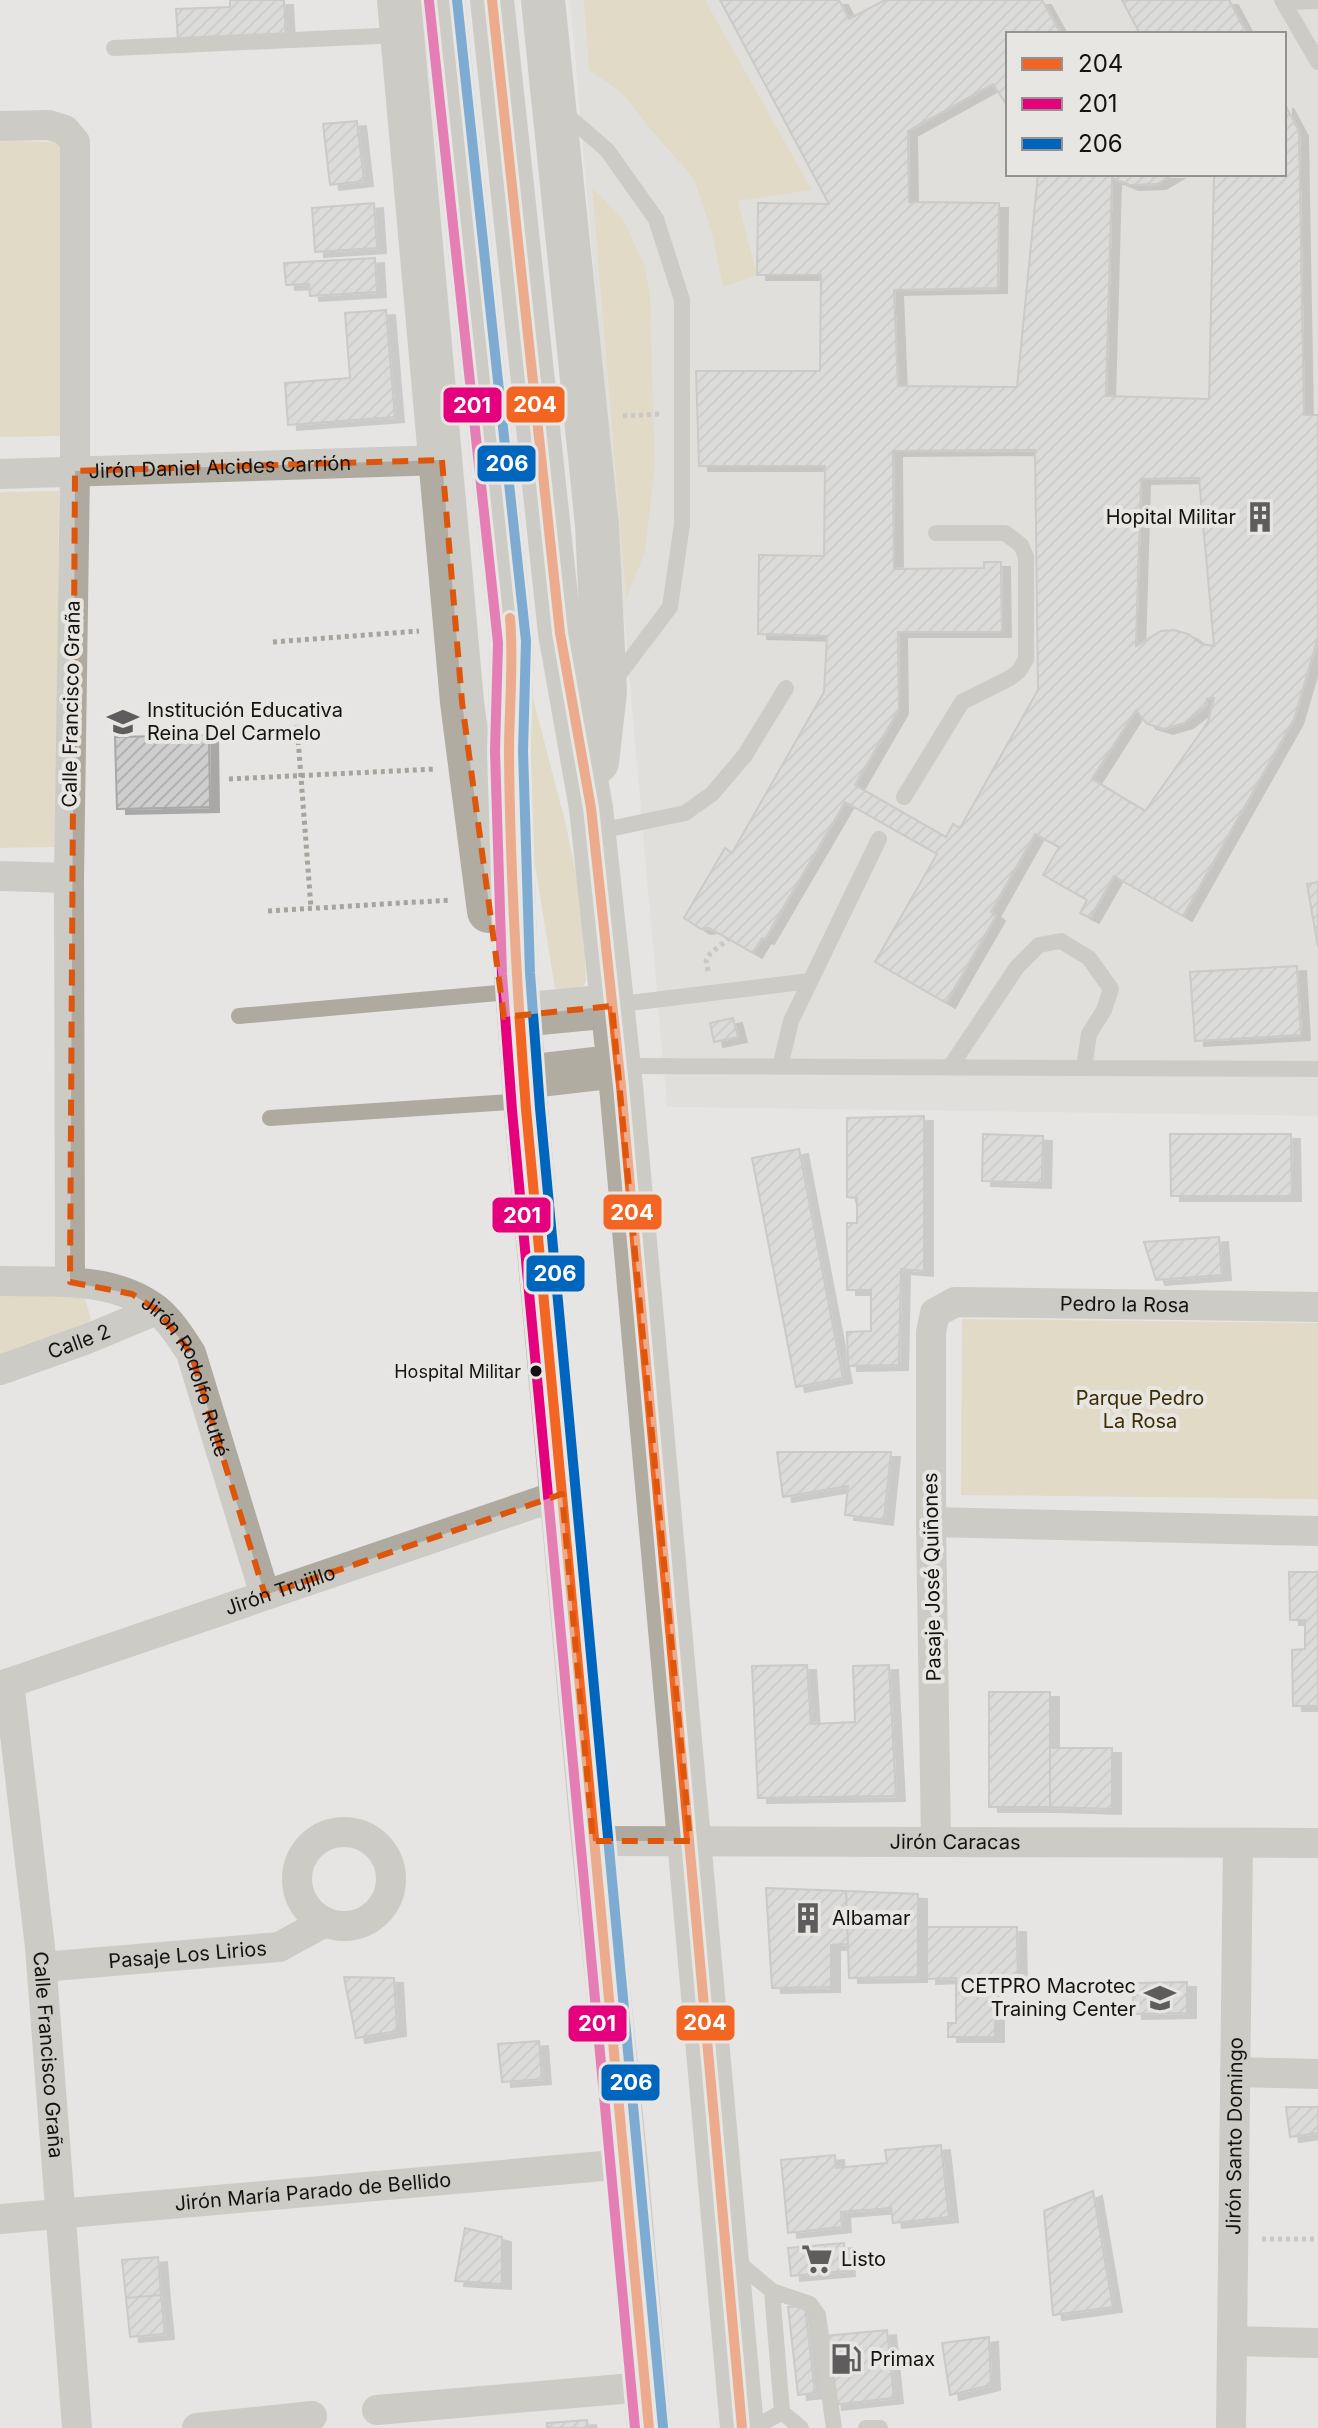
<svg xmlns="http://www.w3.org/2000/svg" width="1318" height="2428" font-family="Inter,sans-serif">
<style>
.built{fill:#dbd8d2;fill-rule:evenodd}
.green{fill:#dbcda5}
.building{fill:url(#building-hatch);stroke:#a9a8a8;stroke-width:2;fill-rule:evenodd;filter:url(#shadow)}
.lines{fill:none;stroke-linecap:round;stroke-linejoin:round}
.path{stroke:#a6a49c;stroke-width:5;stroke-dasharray:4 4;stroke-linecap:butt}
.lane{stroke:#aeaa9f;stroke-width:16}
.street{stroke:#aeaa9f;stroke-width:30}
.primary{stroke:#b0aca2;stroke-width:44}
.bus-1-casing{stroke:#e7e6e3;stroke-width:16}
.bus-2-casing{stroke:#e7e6e3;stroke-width:16}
.bus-3-casing{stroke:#e7e6e3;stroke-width:16}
.bus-1{stroke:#f26522;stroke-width:10}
.bus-2{stroke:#e5007d;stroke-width:10}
.bus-3{stroke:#0065bd;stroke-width:10}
.marked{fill:none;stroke:#dd560c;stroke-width:6;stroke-dasharray:16 10;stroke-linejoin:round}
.bus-dot{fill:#141312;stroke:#e7e6e3;stroke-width:3}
.labels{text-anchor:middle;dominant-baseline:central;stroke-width:8;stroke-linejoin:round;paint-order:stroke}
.bus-label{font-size:18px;fill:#141312;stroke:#e7e6e3;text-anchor:end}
.street-label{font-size:20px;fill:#141312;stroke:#e7e6e3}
.poi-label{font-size:20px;fill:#141312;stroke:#e7e6e3;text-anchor:start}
.park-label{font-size:20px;fill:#3c2e00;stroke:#e7e6e3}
.line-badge{stroke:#e7e6e3;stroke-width:3}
.badge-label{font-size:22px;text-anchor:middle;font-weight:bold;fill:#fff}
</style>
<defs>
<pattern id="building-hatch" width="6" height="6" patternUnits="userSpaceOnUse" patternTransform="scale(2)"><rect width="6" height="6" fill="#cfcece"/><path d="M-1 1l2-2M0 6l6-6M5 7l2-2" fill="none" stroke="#b1b0b0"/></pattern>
<filter id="shadow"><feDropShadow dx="9" dy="5" stdDeviation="0" flood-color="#0004"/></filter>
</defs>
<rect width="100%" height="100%" fill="#e6e5e4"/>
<!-- built -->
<path class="built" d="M570,0H1318V1116L667,1107ZM1008,34H1284V174H1008Z"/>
<!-- green -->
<path class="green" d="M584,0H705L812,190L738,201L757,275L723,287L712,233L694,179L652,131L622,93L589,70Z
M0,141L63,142V436L0,437Z
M592,187L623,219L644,264L650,295L655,466L645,552L626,599Z
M59,491L56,847L0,848V492Z
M529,683L565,821L583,907L586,981L582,989L565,993L555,989L527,816Z
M0,1275L84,1295L91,1319L76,1336L0,1367Z
M962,1319L1318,1323V1499L961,1495Z"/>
<!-- building -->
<path class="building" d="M230,0H284L286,36L178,41L176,9L230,7Z
M720,0H839L849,19L885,0H1042L1061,34H1008V107L993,84L908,131L909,202L999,203L998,288L894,290L898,386L1017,387L1038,174H1174L1157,184L1130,185L1112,178L1106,396L1209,399L1214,174H1284V103L1299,131L1304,415H1318V638L1294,719L1183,916L1114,876L1090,918L1080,913L1087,900L1043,875L1059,847L1035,834L991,912L996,916L946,1003L875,962L937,854L845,802L765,939L762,938L753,953L709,928L701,929L684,918L725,848L732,853L824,692L827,636L758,634L759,555L824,556L825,466H699L696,371H820L821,275H757L758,203L829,204ZM1035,450L1038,690L960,828L953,824L946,837L855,785L899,709L898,632H1002L1001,562H984V568L894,569L893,451ZM1199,478L1214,646L1202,644L1188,634L1174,630L1161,631L1136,646L1141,479ZM1214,698L1208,722L1145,811L1092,779L1136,710L1147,724L1164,729L1184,723L1206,706L1207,699Z
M1122,0H1229L1247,34H1140Z
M357,121L364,181L330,185L323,124Z
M374,203L377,248L315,252L312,208Z
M375,258L377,292L310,296L309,284L286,285L284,263Z
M386,310L395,417L288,425L285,383L350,378L345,313Z
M209,735L210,807L117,809L115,737Z
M1318,882V947L1307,884Z
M1297,966L1301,1035L1195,1041L1190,972Z
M733,1018L738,1037L714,1042L710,1023Z
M924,1116V1271L901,1269L899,1365L848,1366L847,1332L871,1331V1290H847V1223H857V1198L847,1197V1118Z
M983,1134L1043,1136L1042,1183L982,1181Z
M1170,1134H1291L1292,1196H1171Z
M799,1149L843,1378L796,1387L752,1158Z
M1219,1237L1222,1275L1156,1280L1144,1242Z
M777,1452H891L884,1520L845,1515L848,1486L783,1497Z
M1289,1572H1318V1706H1293L1292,1650L1305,1649V1620H1290Z
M807,1665L811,1724L855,1722L853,1666L889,1665L896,1796L758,1798L752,1666Z
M989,1692H1050V1807H989Z
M1050,1748H1112V1809L1050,1807Z
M766,1888L846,1891L848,1944L831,1945V1987L772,1988Z
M846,1891L918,1894V1977L849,1978Z
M927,1927H1017L1018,1980H995V2037H948V2023H956V1978L927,1979Z
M344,1977L394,1978L397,2031L356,2038Z
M1187,1982V2013L1133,2014V1983Z
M539,2041L542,2079L502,2082L498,2044Z
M1286,2107H1318V2133L1290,2137Z
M941,2145L949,2217L893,2223L891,2208L841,2212L842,2227L788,2233L781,2160L835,2155L836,2168L887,2163L885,2150Z
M1093,2191L1113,2307L1053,2315L1044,2211Z
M465,2228L502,2237V2284L455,2281Z
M844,2243L846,2271L791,2276L788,2248Z
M158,2257L161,2295L126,2298L122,2260Z
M161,2295L165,2334L130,2337L126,2298Z
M805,2306L815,2393L798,2395L788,2307Z
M887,2330L894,2398L833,2405L825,2336Z
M989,2337L991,2385L950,2395L942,2343Z
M587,2420L588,2428H547V2423Z"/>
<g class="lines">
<!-- path -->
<path class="path" d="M623,416L661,414
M273,642L419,631
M297,725L311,908
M229,779L436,769
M268,911L451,900
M708,971L706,960L710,954L728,939
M1262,2239H1318"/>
<!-- lane -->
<path class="lane" d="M1282,0L1318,62
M1284,2L1318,1
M114,48L400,35
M563,112L607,150L656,219L682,300V524L670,607L614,681
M904,797L962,702L1010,678L1019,671L1026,659V557L1021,545L1005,533H936
M595,832L685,813L712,794L745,755L786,688
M613,1005L810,981
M239,1016L498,993
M620,1066L1318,1069
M780,1067L791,1021L879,839
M950,1067L1017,967L1039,945L1061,941L1089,958L1111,989L1104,1010L1089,1034L1084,1068
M270,1118L524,1101
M735,2260L772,2291L782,2412L754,2428
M772,2291L810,2304L818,2315L834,2428
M782,2412L801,2428
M866,2428H880"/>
<!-- street -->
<g class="street">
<path d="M0,126L49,125L65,130L75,142V471L69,878L70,1282"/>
<path id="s1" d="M0,474L442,460"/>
<path d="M0,876L69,878"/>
<path id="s2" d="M0,1281C52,1282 113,1276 156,1309C171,1321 181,1338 191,1353L265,1595"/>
<path id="s3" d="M0,1370L87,1339L157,1310"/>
<path d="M931,1522L1318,1531"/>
<path id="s4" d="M9,1683L40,1947L77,2428"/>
<path id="s5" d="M0,1686L562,1494"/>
<circle cx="344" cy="1879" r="47"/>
<path id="s6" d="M593,1841L1318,1843"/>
<path id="s7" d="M936,1842L931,1522V1332L935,1313L955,1302L1318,1307"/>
<path id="s8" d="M42,1967L279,1947L325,1922"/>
<path d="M1235,2072L1318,2074"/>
<path id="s9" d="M0,2219L626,2164"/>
<path d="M1232,2341L1318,2343"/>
<path d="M377,2410L644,2387"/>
<path d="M197,2428L312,2416"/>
<path id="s10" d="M1231,2428L1238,1843"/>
</g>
<!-- primary -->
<path class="primary" d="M399,0L462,702L489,911
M443,0L512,642L509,751L516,974L526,1109L593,1841L626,2164L649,2428
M492,0L560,633L591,808L621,1086L742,2428
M543,0L597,525L605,692L597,762
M519,1015L612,1006
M524,1077L619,1066"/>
<defs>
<path id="bus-1" d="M492,0L560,633L591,808L621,1086L742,2428
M510,618C514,663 509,708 509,753C510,872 517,991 526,1109L649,2428"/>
<path id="bus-2" d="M429,1L498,643L495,751L502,974L512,1110L635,2428"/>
<path id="bus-3" d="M457,0L526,641L523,751L530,973L540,1108L663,2427"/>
</defs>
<!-- bus-1 casing -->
<use href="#bus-1" class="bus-1-casing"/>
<!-- bus-2 casing -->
<use href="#bus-2" class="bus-2-casing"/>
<!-- bus-3 casing -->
<use href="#bus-3" class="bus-3-casing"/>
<!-- bus-1 -->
<use href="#bus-1" class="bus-1"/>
<!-- bus-2 -->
<use href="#bus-2" class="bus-2"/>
<!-- bus-3 -->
<use href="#bus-3" class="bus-3"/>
</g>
<!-- marked area -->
<path d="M0 0H1318V2428H0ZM442,460L462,702L504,1017L612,1006L690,1841H593L562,1494L265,1595L191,1353L157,1310L132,1294L70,1282L75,471Z" fill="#e6e5e4" fill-opacity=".55" fill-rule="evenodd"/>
<path class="marked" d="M442,460L462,702L504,1017L612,1006L690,1841H593L562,1494L265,1595L191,1353L157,1310L132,1294L70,1282L75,471Z"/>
<!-- icons -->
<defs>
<symbol id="building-bare" viewBox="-9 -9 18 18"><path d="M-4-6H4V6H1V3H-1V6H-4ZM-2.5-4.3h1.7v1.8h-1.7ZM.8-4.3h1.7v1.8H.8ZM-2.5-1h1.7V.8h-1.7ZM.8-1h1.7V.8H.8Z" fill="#5e5c5c" stroke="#e7e6e3" stroke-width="2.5" paint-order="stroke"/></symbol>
<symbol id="school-bare" viewBox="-9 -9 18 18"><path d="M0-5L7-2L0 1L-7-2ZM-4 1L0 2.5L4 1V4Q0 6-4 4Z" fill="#5e5c5c" stroke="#e7e6e3" stroke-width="2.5" paint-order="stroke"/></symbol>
<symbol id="university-bare" viewBox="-9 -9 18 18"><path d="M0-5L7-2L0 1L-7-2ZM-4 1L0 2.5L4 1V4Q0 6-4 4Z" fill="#5e5c5c" stroke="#e7e6e3" stroke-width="2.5" paint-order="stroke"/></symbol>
<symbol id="supermarket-bare" viewBox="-9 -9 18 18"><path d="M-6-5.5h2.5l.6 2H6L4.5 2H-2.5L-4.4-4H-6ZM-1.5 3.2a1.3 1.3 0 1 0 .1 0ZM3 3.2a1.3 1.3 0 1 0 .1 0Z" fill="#5e5c5c" stroke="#e7e6e3" stroke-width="2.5" paint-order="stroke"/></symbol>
<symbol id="fuel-bare" viewBox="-9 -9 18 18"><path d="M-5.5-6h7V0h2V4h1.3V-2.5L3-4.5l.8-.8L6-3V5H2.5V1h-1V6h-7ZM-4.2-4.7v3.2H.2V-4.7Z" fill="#5e5c5c" stroke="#e7e6e3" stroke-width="2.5" paint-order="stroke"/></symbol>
</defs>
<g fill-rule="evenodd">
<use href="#building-bare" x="1238" y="495" width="44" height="44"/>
<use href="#school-bare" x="101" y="700" width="44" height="44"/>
<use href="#building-bare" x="786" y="1896" width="44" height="44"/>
<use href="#university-bare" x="1138" y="1976" width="44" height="44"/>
<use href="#supermarket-bare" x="795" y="2237" width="44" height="44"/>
<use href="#fuel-bare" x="824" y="2337" width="44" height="44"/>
</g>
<!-- markers -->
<circle class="bus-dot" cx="536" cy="1371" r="7"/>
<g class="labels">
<!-- bus labels -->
<g class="bus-label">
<text x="521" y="1371">Hospital Militar</text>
</g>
<!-- street labels -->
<g class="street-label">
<text stroke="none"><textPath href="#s1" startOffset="220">Jirón Daniel Alcides Carrión</textPath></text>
<text transform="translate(71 704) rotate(-89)">Calle Francisco Graña</text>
<text stroke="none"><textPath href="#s7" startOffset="722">Pedro la Rosa</textPath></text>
<text stroke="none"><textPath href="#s3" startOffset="84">Calle 2</textPath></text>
<text stroke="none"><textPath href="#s2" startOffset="236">Jirón Rodolfo Rutté</textPath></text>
<text transform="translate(932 1577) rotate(-91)">Pasaje José Quiñones</text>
<text stroke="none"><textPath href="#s5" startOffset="296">Jirón Trujillo</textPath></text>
<text stroke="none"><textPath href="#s6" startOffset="362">Jirón Caracas</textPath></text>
<text stroke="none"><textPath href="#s8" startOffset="146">Pasaje Los Lirios</textPath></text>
<text stroke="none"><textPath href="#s4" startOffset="374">Calle Francisco Graña</textPath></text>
<text stroke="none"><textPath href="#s10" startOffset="292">Jirón Santo Domingo</textPath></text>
<text stroke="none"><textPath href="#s9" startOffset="314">Jirón María Parado de Bellido</textPath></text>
</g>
<!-- poi labels -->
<g class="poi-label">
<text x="1236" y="517" text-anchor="end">Hopital Militar</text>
<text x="147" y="710">Institución Educativa<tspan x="147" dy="23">Reina Del Carmelo</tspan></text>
<text x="832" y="1918">Albamar</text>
<text x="1136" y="1986" text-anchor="end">CETPRO Macrotec<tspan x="1136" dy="23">Training Center</tspan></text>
<text x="841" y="2259">Listo</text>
<text x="870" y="2359">Primax</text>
</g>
<!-- park labels -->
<g class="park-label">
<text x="1140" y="1398">Parque Pedro<tspan x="1140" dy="23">La Rosa</tspan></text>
</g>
</g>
<g class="line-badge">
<rect x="505" y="385" width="61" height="39" rx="8" fill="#f26522"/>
<rect x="442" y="386" width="61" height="38" rx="8" fill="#e5007d"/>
<rect x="476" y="444" width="61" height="39" rx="8" fill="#0065bd"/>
<rect x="602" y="1193" width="61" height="38" rx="8" fill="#f26522"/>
<rect x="491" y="1196" width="61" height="38" rx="8" fill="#e5007d"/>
<rect x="525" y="1254" width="61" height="39" rx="8" fill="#0065bd"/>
<rect x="675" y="2004" width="61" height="38" rx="8" fill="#f26522"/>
<rect x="567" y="2004" width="61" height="39" rx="8" fill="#e5007d"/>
<rect x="600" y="2063" width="61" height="39" rx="8" fill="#0065bd"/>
</g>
<g class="badge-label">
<text x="535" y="412">204</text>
<text x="472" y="413">201</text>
<text x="507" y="471">206</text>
<text x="632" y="1220">204</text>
<text x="522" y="1223">201</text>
<text x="555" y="1281">206</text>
<text x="705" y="2030">204</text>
<text x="597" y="2031">201</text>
<text x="631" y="2090">206</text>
</g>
<!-- legend -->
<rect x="1006" y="32" width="280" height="144" fill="#e7e6e3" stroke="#93928f" stroke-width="2"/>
<rect x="1022" y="58" width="40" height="12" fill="#f26522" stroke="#93928f" stroke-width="2"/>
<text x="1078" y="72" font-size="24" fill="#141312">204</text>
<rect x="1022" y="98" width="40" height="12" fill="#e5007d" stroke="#93928f" stroke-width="2"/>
<text x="1078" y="112" font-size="24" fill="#141312">201</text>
<rect x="1022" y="138" width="40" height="12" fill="#0065bd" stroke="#93928f" stroke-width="2"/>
<text x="1078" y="152" font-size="24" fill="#141312">206</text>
</svg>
